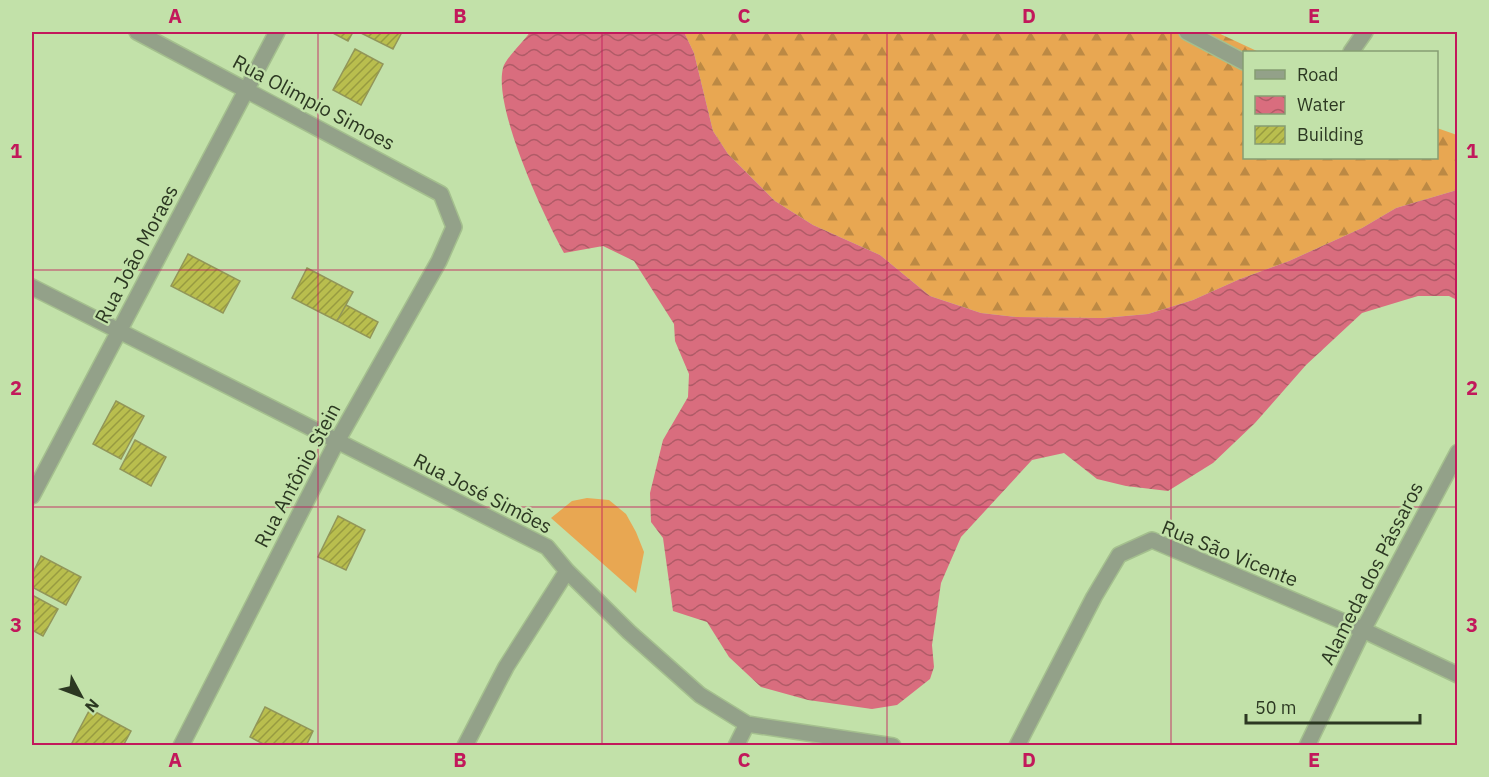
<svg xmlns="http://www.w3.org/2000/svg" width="1489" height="777" font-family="'IBM Plex Sans',sans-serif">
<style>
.forest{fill:url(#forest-firs)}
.park{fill:#e8a752}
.water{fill:url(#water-waves)}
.building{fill:url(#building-hatch);stroke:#929659;stroke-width:1.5}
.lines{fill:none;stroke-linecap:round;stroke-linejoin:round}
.street-casing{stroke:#a4bf8e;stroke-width:18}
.street{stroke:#93a189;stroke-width:15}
.grid{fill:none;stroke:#c2185b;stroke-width:1.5;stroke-opacity:0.55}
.labels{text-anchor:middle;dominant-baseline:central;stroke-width:4.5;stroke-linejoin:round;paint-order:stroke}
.street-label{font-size:20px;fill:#2c3822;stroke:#c2e1a9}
.neatline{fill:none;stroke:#c2185b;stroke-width:2}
.grid-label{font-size:20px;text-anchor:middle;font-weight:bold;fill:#c2185b}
</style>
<defs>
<pattern id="forest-firs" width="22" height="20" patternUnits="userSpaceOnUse" patternTransform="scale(1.5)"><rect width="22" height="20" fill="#e8a752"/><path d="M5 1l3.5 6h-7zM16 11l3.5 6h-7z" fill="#bc8944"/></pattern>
<pattern id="water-waves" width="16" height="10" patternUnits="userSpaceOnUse" patternTransform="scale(1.5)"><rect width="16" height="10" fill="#d96d7e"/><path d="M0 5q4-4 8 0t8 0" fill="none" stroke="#b05b67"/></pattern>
<pattern id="building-hatch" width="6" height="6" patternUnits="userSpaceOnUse" patternTransform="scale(1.5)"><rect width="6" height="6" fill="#b9be4e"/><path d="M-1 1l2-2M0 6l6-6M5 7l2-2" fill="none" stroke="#979b40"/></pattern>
</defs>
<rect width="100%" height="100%" fill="#c2e1a9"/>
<!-- forest -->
<path class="forest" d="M684,32H1216L1259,52H1244V158H1436L1437,128L1457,135V190L1396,208L1362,228L1289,261L1240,279L1193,300L1148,314L1103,318L1016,317L981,313L930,296L880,255L813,225L775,201L728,154L713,131L694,53Z"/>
<!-- park -->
<path class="park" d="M587,498L609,500L626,514L636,532L644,552L636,593L551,518L572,501Z"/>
<!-- water -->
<path class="water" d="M530,32H684L694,53L713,131L728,154L775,201L813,225L880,255L930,296L981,313L1016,317L1103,318L1148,314L1193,300L1240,279L1289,261L1362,228L1396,208L1457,190V300L1449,296H1418L1362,313L1306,365L1255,423L1213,463L1168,491L1126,486L1097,479L1064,453L1032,460L961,537L941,583L932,645L934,667L930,679L897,705L872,709L808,700L761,687L729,657L707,622L673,611L663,538L651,522L650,493L663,440L688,397L689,374L675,341L674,324L634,261L603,246L564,253C544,216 493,108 503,68C505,59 524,41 530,32Z"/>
<!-- building -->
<path class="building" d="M331,32H353L348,41Z
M359,32H402L393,49Z
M355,49L383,64L361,105L333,90Z
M188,254L240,281L223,313L171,286Z
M307,268L353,292L337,321L292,298Z
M346,305L378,322L370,338L337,321Z
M116,401L144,416L121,459L93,444Z
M135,440L166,457L151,486L120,469Z
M338,516L365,530L346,570L318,557Z
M41,556L81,577L66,605L32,587V575Z
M32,595L58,609L43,636L32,630Z
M265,707L313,731L306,746H267L250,737Z
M90,709L131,731L123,746H77L72,743Z"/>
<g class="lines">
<defs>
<path id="street" d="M137,32L441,194L454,227L439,261L336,443L181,746
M1187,32L1244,62
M1351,52L1365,32
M32,287L547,547L567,571L629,632L700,695L747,724L893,746
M32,496L277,32
M465,746L506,667L567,571
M736,746L747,724
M1017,746L1094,597L1119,555L1152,540L1363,630L1458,675
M1307,746L1363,630L1458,452"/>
</defs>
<!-- street casing -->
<use href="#street" class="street-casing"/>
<!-- street -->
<use href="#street" class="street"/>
</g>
<!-- grid -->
<path class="grid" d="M318,32V746M602,32V746M887,32V746M1171,32V746M32,270H1458M32,507H1458"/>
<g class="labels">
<!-- street labels -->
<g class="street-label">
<text transform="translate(314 102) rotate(28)">Rua Olimpio Simoes</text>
<text transform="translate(136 254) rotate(-62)">Rua João Moraes</text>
<text transform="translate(297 475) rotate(-62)">Rua Antônio Stein</text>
<text transform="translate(483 493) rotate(27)">Rua José Simões</text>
<text transform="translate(1230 553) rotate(22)">Rua São Vicente</text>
<text transform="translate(1371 573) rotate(-63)">Alameda dos Pássaros</text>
</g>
</g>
<!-- border -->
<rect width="1489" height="777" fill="none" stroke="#c2e1a9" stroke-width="66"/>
<!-- legend -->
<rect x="1243" y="51" width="195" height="108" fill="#c2e1a9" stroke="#869d73" stroke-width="1.5"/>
<rect x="1255" y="70" width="30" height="9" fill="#93a189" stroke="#869d73" stroke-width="1.5"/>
<text x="1297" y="81" font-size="18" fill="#2c3822">Road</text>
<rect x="1255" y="96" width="30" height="18" fill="url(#water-waves)" stroke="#869d73" stroke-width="1.5"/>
<text x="1297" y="111" font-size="18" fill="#2c3822">Water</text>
<rect x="1255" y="126" width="30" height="18" fill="url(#building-hatch)" stroke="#869d73" stroke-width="1.5"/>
<text x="1297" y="141" font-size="18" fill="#2c3822">Building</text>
<!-- north arrow -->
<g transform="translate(81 696) rotate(131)" stroke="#c2e1a9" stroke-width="4.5" paint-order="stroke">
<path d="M0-4.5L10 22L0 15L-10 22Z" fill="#2c3822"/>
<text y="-9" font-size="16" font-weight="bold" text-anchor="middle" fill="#2c3822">N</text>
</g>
<!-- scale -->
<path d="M1246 714v9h174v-9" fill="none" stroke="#2c3822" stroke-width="3"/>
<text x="1255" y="714" font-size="18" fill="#2c3822" stroke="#c2e1a9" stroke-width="4.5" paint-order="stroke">50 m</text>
<rect x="33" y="33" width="1423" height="711" class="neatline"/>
<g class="grid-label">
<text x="175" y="23">A</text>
<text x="460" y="23">B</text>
<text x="744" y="23">C</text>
<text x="1029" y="23">D</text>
<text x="1314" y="23">E</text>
<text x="16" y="158">1</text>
<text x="1472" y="158">1</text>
<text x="16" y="395">2</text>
<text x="1472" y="395">2</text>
<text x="16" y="632">3</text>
<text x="1472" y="632">3</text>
<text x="175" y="767">A</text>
<text x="460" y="767">B</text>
<text x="744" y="767">C</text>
<text x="1029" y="767">D</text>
<text x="1314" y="767">E</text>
</g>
</svg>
